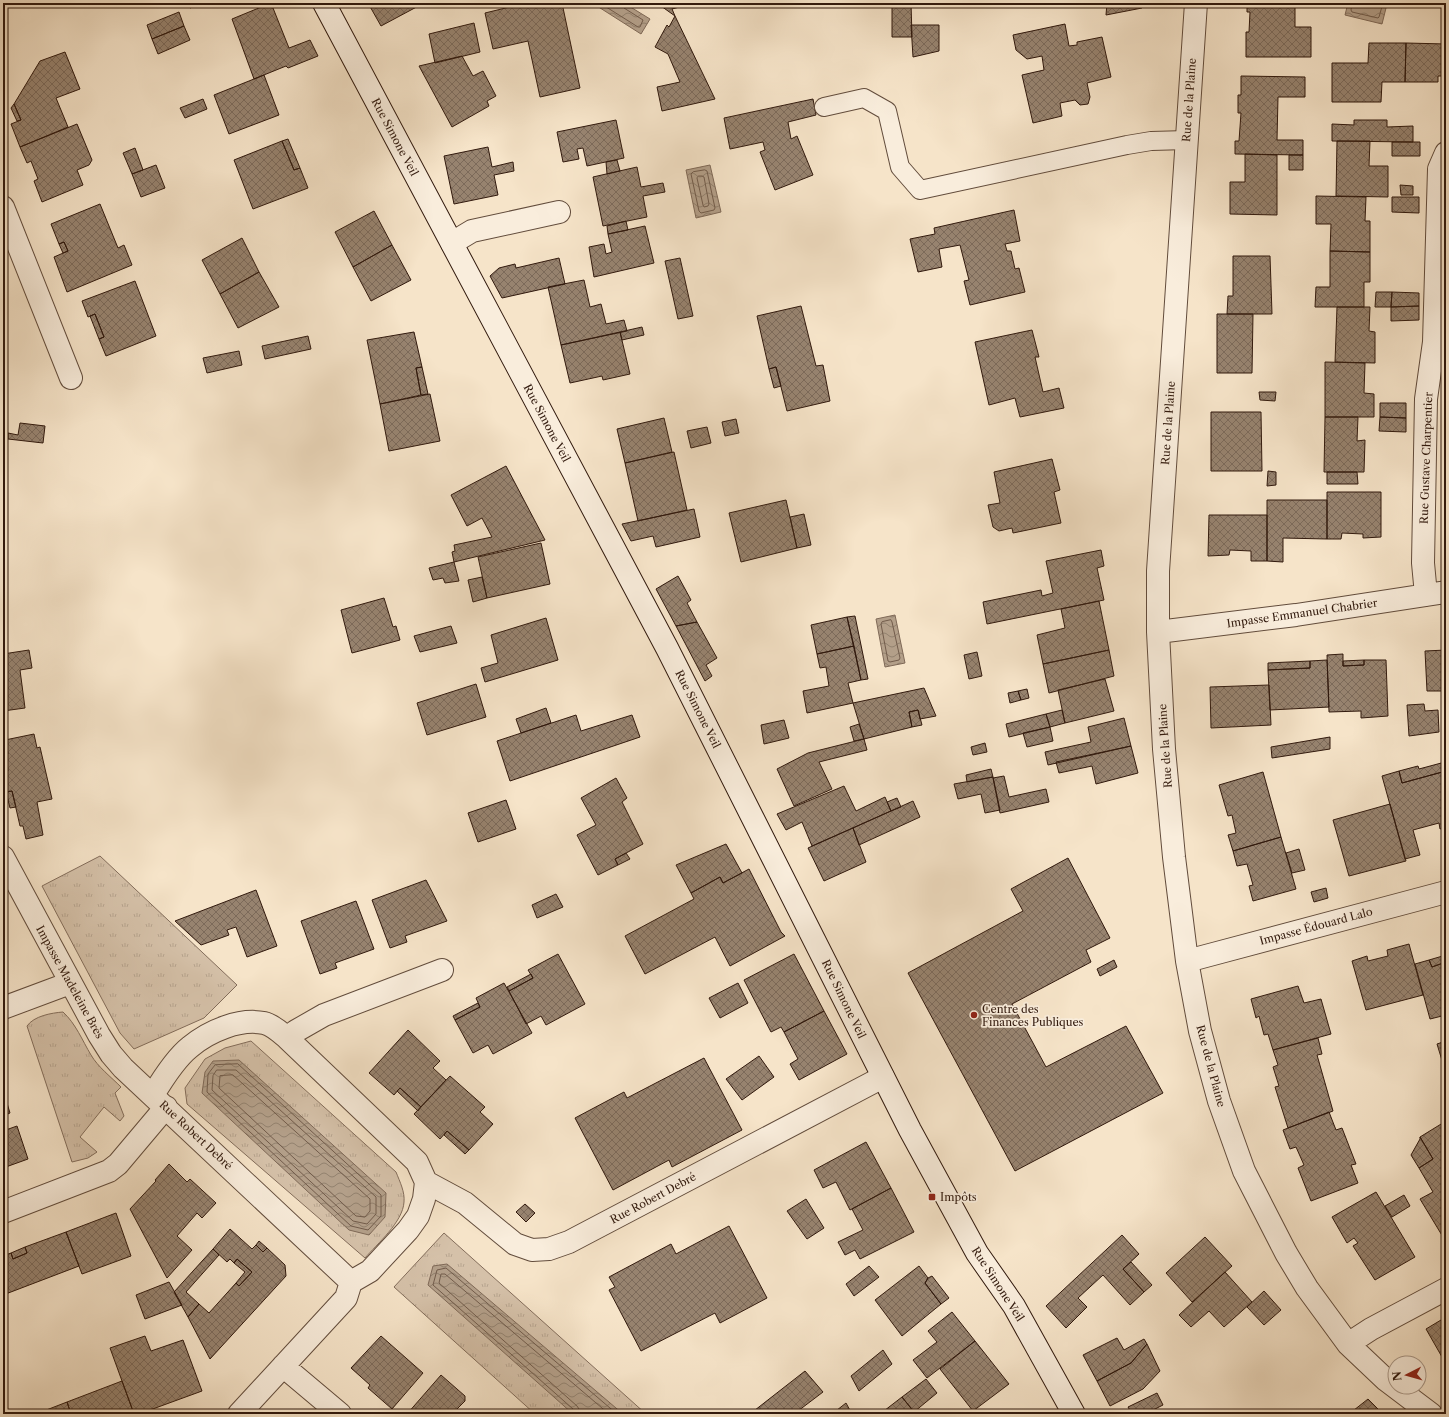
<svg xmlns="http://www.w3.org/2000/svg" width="1449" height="1417" font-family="'Libre Caslon Text',serif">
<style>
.grass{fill:url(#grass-tufts);stroke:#836d5b}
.water{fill:url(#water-waves);stroke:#7f6957}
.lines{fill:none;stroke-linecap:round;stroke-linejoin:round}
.shore{stroke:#725c4b;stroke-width:1}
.building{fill:url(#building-cross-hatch);stroke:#31190d}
.service-casing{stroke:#624c3c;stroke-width:20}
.minor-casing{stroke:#624c3c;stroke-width:24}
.secondary-casing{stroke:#31190d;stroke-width:24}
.service{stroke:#f9eddc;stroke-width:18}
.minor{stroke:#f9eddc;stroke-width:22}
.secondary{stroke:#f9eddc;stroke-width:22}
.poi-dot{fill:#8f2418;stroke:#f9eddc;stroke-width:1.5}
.labels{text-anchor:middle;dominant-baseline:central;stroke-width:3.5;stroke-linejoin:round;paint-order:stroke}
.street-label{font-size:11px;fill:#31190d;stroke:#f9eddc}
.poi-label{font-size:11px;fill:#31190d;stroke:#f9eddc;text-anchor:start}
</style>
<defs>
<pattern id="grass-tufts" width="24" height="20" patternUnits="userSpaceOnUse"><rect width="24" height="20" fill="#d5c1a9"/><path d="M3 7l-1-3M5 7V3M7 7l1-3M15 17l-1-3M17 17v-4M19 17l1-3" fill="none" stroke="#b7a590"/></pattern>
<pattern id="water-waves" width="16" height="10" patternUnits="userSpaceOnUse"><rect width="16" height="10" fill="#b39f89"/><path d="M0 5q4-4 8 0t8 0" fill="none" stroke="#92816e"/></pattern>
<pattern id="building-cross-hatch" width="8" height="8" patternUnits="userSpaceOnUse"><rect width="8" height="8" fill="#97836f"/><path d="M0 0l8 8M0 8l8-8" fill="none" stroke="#7c6a5a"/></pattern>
</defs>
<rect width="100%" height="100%" fill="#f6e4c9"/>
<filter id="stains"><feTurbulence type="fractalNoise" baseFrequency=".005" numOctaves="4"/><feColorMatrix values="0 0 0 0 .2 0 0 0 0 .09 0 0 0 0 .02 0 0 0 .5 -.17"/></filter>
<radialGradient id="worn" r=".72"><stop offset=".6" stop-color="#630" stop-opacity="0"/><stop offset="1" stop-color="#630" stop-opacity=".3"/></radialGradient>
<!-- grass -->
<path class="grass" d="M100,856L237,985L204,1018L134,1049L120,1033L42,886Z
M63,1012C76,1024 82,1040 91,1055C98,1067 111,1077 121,1087L115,1093L124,1116L120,1121L104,1107L80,1137L97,1152L88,1158L72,1162L27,1026C34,1016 51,1013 63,1012Z
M251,1041L396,1172C400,1182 405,1192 404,1202C403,1222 377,1244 365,1258L187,1104L185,1088L205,1059L225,1048Z
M444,1233L646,1414H535L394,1287Z"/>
<!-- water -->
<path class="water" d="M599,3H624L650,19L641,34L597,6Z
M1348,3L1387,4L1382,24L1345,15Z
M710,165L721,212L696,218L686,170Z
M895,615L905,663L885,667L876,619Z
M239,1060L386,1193L385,1217L369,1235L349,1230L202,1093L205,1072L213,1061Z
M447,1264L623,1414H573L428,1285L433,1266Z"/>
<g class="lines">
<!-- shore -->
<path class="shore" d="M602,3L603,5L638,27H640L643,20L624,8L623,3
M1352,3L1351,10L1352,12L1378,18L1379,17L1383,3
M705,170L707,171L715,208L714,210L701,213L699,211L691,174L693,172Z
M699,176H702L704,177L709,204L708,206L704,207L703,205L697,178Z
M891,620L892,622L900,658L899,660L890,662L888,661L881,624L882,622Z
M238,1064L381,1195V1216L368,1230L351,1226L207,1092L208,1074L215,1065Z
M217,1070H236L376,1197V1214L367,1224L353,1221L212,1090L213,1076Z
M233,1075L370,1199V1211L365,1217L356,1216L219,1088L220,1076Z
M575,1414L573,1409L433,1285L437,1270L446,1268L617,1414
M580,1414L579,1409L577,1406L439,1283L441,1274H445L609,1414"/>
</g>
<!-- building -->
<path class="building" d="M188,3H204L190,8Z
M271,3L289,48L310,40L318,56L288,68L286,66L254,79L232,19Z
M368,3H424L381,26Z
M526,3H562L580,88L540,97L528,41L493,49L485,13Z
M663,3H683V6L672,9L675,16L661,6Z
M892,3H911L912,37H892Z
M1107,3H1142V8L1106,15Z
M1247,3H1295V27H1311V57H1246V32H1249L1250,12H1247Z
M179,12L184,26L152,39L147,25Z
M675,16L715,99L662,111L657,87L680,82L668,54L655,47L667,25L669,27Z
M474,23L480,52L435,63L429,34Z
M1065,24L1069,46L1077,45V42L1102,37L1111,77L1087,83L1090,97L1088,104L1080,105L1075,100L1060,103L1062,116L1033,123L1022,75L1044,70L1042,56L1027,59L1016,50L1013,35Z
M911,25H939V51L913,57Z
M184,26L190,40L158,54L152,39Z
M1369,43H1406L1405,82H1382L1381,102H1332V63H1368Z
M1406,43L1446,44V76H1438V82H1405Z
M65,52L80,89L56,98L68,127L20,147L11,124L21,120L14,104L40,61Z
M462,56L473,76L483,71L496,96L487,101L489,106L452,127L419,66Z
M264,75L279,115L229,134L214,95Z
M1241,76L1305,77V97H1278L1277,140H1303V155L1235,154V141H1239L1241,113H1238V95H1241Z
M203,99L207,109L185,118L180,108Z
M813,99L816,115L788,122L791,139L797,136L813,175L775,190L760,152L765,150L763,142L730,149L724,118Z
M14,104L21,120L17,121L11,108Z
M616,120L624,158L587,166L583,148L577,149L579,159L563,162L557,132Z
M1354,120H1387V127L1413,126V142L1332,141V124L1354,125Z
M77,124L92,160L89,165L77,170L83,185L42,202L34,181L38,179L31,161L27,163L20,147Z
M288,139L300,168L294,170L282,141Z
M282,141L294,170L300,168L308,188L253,209L234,160Z
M1337,141H1370L1369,166H1388V197L1336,196Z
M1392,142H1420V156H1392Z
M488,147L492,167L513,162L514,171L494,175L498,195L454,204L444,156Z
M135,148L143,170L132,174L123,153Z
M1245,154L1277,155V215L1230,214V182H1245Z
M1289,155H1303V170H1289Z
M617,160L620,171L607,174L606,162Z
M156,165L165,188L141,197L132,174Z
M637,167L641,187L663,183L665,192L643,196L647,217L603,226L593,177Z
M1400,185L1413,186V195H1401Z
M1316,196L1366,197L1365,221H1370V252L1330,251L1331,224H1316Z
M1392,197H1419V213L1392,212Z
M100,204L118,248L124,245L132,265L67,292L54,257L68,251L64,242L59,244L51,224Z
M1014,210L1020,241L1005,244L1007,251H1011L1015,269L1019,268L1025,292L970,305L964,281L969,280L960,245L939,249L942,267L918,272L910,239L935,234L934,228Z
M374,211L392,245L353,267L335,232Z
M626,221L628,230L608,234L607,226Z
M645,226L654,263L594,277L589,247L604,244L606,254L612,252L608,234Z
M242,238L259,272L220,294L202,260Z
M64,242L68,251L63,253L59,244Z
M392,245L411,280L371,301L353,267Z
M1330,251L1370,252V282H1364V307H1315L1316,287H1330Z
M1233,256H1270L1272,314H1227L1228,296H1233Z
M559,258L565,284L502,298L490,276L499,268L515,264L516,268Z
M680,258L693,316L678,319L665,261Z
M259,272L279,307L238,328L220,294Z
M584,280L590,307L601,304L606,324L624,320L627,331L561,345L548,287Z
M135,281L156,336L106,356L99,339L104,337L95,314L88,317L82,301Z
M1376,292H1392L1391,307H1375Z
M1392,292L1419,293V306L1391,307Z
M801,306L816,366L823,365L830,401L787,411L776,367L769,369L757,316Z
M1419,306V320L1391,321V307Z
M1337,307H1370L1369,331L1375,332V363L1335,362Z
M95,314L104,337L99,339L90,316Z
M1217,314H1253L1252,373H1217Z
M642,327L644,335L622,340L620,332Z
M1032,330L1039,357H1035L1043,392L1059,388L1064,408L1020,417L1015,398L989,405L975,342Z
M414,332L422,367L416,368L421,395L380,404L367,340Z
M620,332L630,374L603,380L602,376L570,383L561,345Z
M308,336L311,349L265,359L262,346Z
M239,351L242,365L207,373L203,358Z
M1325,362L1365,363L1364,393L1374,394V417H1325Z
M422,367L428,394L421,395L416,368Z
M776,367L781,386L774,388L769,369Z
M1259,392H1276L1275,401L1260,400Z
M430,394L440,441L389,451L380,404Z
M1380,403H1406V418L1380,417Z
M1211,412H1261L1262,471H1211Z
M1325,417H1358L1357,441L1365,440L1364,472H1324Z
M1380,417L1406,418V432L1379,431Z
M664,418L672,452L625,463L617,429Z
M736,419L739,433L725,436L722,422Z
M20,423L45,426L43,443L8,439V433L18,435Z
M707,427L711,443L691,448L687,431Z
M674,452L687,510L638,521L625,463Z
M1052,459L1060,490L1054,492L1061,523L1013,533L1012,528L999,531L993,527L988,505L1000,503L994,472Z
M506,466L545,540L454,562L452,552L455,551L454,545L492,537L482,518L467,526L451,495Z
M1268,471L1276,472V485L1267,486Z
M1327,472H1357L1358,484H1327Z
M1327,492H1381V537L1363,538V534L1342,533L1341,539H1327Z
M786,500L797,548L741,562L729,513Z
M1267,500H1327V539L1283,538V562L1267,561Z
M694,509L700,537L656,547L653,536L631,541L622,524Z
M804,514L811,545L797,548L790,517Z
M1209,515H1267V561H1251V551L1230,550L1229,555L1208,556Z
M541,543L550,584L487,598L478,557Z
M1101,550L1104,566L1097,568L1104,600L987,624L983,602L1041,590L1042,596L1053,593L1046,561Z
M454,562L459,581L445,583L443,578L433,580L429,568Z
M678,576L691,600L687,603L697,622L676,626L656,589Z
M482,577L487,598L473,602L468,580Z
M384,598L393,627L396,626L400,640L352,653L341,610Z
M1099,601L1109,650L1043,664L1037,635L1065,628L1061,609Z
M855,616L868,679L861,680L847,617Z
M847,617L854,646L817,654L811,625Z
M546,618L558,660L485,682L481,668L498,663L491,635Z
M697,622L717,658L706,665L712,676L705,681L676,626Z
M451,626L457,643L420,652L414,636Z
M854,646L861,680L848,683L853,703L807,713L803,691L829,686L826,667L820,668L817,654Z
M29,650L32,668L20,670L25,708L3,711V654Z
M1109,650L1114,676L1049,693L1043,664Z
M1446,650V691H1427L1425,651Z
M977,652L982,676L969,679L964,655Z
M1343,654V666L1364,665V660H1386L1388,716L1361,718V711L1329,712L1327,655Z
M1327,660L1329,707L1270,710L1268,670L1310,668V661Z
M1364,660V665L1343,666V661Z
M1310,661V668L1268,670V663Z
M1105,679L1114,711L1065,723L1058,690Z
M476,684L486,717L427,735L417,703Z
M1269,685L1271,725L1211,728L1210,687Z
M924,688L936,716L920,719L918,710L909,712L912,727L864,739L853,703Z
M1027,689L1029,698L1021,700L1018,691Z
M1018,691L1021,700L1010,703L1008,693Z
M1424,704L1425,711L1438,710L1439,732L1409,736L1407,705Z
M546,708L551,723L521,733L516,719Z
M918,710L922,725L912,727L909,712Z
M1062,710L1065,723L1050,727L1046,714Z
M1046,714L1050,727L1009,737L1006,724Z
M576,715L581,731L632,715L640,737L510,781L497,741Z
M1124,718L1131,746L1048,765L1045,752L1091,742L1088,727Z
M784,720L789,738L764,744L761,725Z
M859,724L864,739L854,741L850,727Z
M1050,727L1053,741L1027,747L1023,733Z
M34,734L37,748L40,747L52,799L37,802L43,835L26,839L23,826H20L12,791L6,792L3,774V772L8,771L5,755L8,754L5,740Z
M1330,737V749L1272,758L1271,747Z
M864,739L867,750L819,762L832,789L794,806L777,769L808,753Z
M985,743L987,752L973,755L971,747Z
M1131,746L1138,773L1096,784L1092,766L1059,773L1056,762Z
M1445,762L1446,771L1402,783L1399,771L1418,766L1419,769Z
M991,769L993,777L967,782L966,775Z
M1399,771L1402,783L1446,771V827L1440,829L1439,823L1413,830L1420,855L1405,859L1382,776Z
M1263,772L1281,837L1233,851L1228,835L1236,833L1232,815L1228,816L1219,785Z
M1004,776L1009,797L1046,789L1049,802L1000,813L993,778Z
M993,777L1000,810L985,813L981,794L958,799L954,784Z
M616,778L627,798L622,802L643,844L615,859L618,865L598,875L577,835L596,825L581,798Z
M844,786L856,811L885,797L891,811L812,846L802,822L786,830L777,814Z
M12,791L16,807L10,808L6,792Z
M897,798L901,807L891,811L887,802Z
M506,800L516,829L478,842L468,813Z
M913,801L920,817L859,845L853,828Z
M1390,804L1406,861L1349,876L1333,820Z
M853,828L866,862L824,881L808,848Z
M1281,837L1296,889L1253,901L1249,886L1253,885L1247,864L1237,866L1233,851Z
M726,844L742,873L723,883L720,877L691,893L676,865Z
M1299,849L1305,870L1292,873L1286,853Z
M626,853L630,859L618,865L615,859Z
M1068,858L1110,938L1086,950L1091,962L1012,1004L1046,1067L1126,1026L1163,1093L1015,1171L908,973L1023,911L1011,889Z
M749,869L781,932L785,936L730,966L715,937L645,974L625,936L694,899L691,893L720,877L723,883Z
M426,880L447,921L405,936L407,942L390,948L372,900Z
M1326,888L1328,898L1314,902L1311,892Z
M256,890L277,946L247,957L236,927L227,930L229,935L201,945L175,921Z
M556,894L563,907L537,918L532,905Z
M356,901L374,949L335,963L337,968L320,974L301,921Z
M1409,944L1423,995L1366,1010L1352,961L1367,956L1368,961L1388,956L1387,950Z
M558,954L585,1004L546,1025L541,1016L526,1024L509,991L533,978L528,970Z
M794,954L824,1011L784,1032L781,1027L771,1032L744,980Z
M1446,955V962L1432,967L1429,960Z
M1114,960L1117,967L1100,976L1097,969Z
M1429,960L1432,967L1446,962V995L1442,996L1446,1009V1015L1430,1019L1415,964Z
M531,974L533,978L509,991L507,987Z
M504,983L532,1033L493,1054L488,1045L473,1053L455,1020L480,1007L476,998Z
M738,983L748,1003L720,1018L709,998Z
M1298,986L1304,1003L1321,999L1331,1034L1273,1050L1268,1034L1264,1035L1259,1016L1256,1018L1251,999Z
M478,1003L480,1007L455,1020L453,1016Z
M824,1011L847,1054L799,1080L790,1064L798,1059L784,1032Z
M408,1030L440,1061L433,1068L446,1080L421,1107L400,1088L394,1095L369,1073Z
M1318,1038L1322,1054L1317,1055L1333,1111L1288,1128L1275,1087L1279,1086L1273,1067L1278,1065L1273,1050Z
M1446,1041V1066L1444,1067L1437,1044Z
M759,1056L774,1077L742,1100L726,1079Z
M704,1058L742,1130L672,1167L669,1160L613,1190L575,1118L624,1092L627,1098Z
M450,1076L485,1107L480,1112L493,1124L469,1150L447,1131L440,1139L414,1114Z
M400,1088L421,1107L418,1111L397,1091Z
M3,1090L10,1113L3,1116Z
M1329,1112L1336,1130L1342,1128L1356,1164L1351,1165L1358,1183L1311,1201L1298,1168L1304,1165L1296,1147L1290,1149L1283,1130Z
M1446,1121V1242L1420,1199L1433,1192L1419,1168L1433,1159L1420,1137Z
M17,1126L28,1159L3,1168V1131Z
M447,1131L469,1150L465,1154L444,1135Z
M1420,1137L1433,1159L1419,1168L1411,1155L1420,1139Z
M866,1142L891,1188L850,1210L836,1182L823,1188L814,1170Z
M169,1164L187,1182L190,1179L216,1203L202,1218L197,1213L177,1236L192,1250L167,1278L130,1209L156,1181L155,1180Z
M891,1188L914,1232L860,1259L855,1250L845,1255L838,1242L863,1230L852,1209Z
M1376,1192L1415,1257L1375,1280L1353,1246L1358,1243L1354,1238L1347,1243L1332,1217Z
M1404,1195L1410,1206L1392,1217L1385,1206Z
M806,1199L824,1228L807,1239L787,1211Z
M525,1204L535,1213L526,1222L516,1212Z
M116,1213L131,1256L82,1274L66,1232Z
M729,1226L767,1298L720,1323L715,1313L641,1351L609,1290L615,1287L609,1277L671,1244L676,1254Z
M230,1229L252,1249L256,1245L263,1252L267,1248L285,1265L286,1276L210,1359L188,1317L199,1304L209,1313L236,1283L239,1286L252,1272L237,1259L234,1263L230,1259L227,1262L213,1249Z
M66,1232L79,1266L3,1295V1256L11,1253L13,1259L27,1253L25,1247Z
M1122,1235L1139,1254L1123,1269L1144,1292L1130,1305L1103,1275L1078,1298L1087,1307L1066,1328L1046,1306Z
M1205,1237L1232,1266L1192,1302L1166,1273Z
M259,1241L267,1248L263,1252L256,1245Z
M25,1247L27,1253L13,1259L11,1253Z
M213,1249L219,1255L186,1292L199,1304L188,1317L174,1292Z
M237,1259L252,1272L239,1286L236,1283L245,1272L234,1263Z
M1131,1262L1152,1285L1144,1292L1123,1269Z
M869,1266L879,1277L854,1296L846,1284Z
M919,1266L928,1278L925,1283L941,1304L902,1336L875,1300Z
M1225,1272L1252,1302L1224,1327L1209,1311L1191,1327L1179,1315Z
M932,1276L949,1298L941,1304L925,1283L928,1278Z
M169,1282L182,1305L145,1319L136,1295Z
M1264,1291L1281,1310L1264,1325L1247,1307Z
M952,1312L975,1341L927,1378L913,1360L937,1342L928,1331Z
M1446,1317V1364L1426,1329Z
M145,1336L151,1351L183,1340L202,1391L139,1414H134L110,1348Z
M381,1336L423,1373L392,1409L368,1388L370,1385L351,1368Z
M1117,1338L1124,1350L1144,1339L1147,1344L1131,1363L1097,1381L1083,1355Z
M975,1341L1009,1384L973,1411L940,1369Z
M1147,1344L1160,1371L1143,1389L1110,1406L1097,1381L1131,1363Z
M883,1350L892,1364L859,1391L851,1376Z
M805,1371L823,1392L794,1414H750Z
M441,1375L465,1396V1401L457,1409L463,1414H407Z
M926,1379L937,1393L914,1412L902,1397Z
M122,1381L134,1414H71L67,1402Z
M1157,1393L1163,1405L1153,1410L1155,1414H1132L1128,1407Z
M902,1397L914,1412L911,1414H880Z
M1368,1399L1378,1409L1372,1414H1349Z
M67,1402L71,1414H36Z
M846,1403L852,1414H832Z"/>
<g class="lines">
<defs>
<path id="service" d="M824,107L864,98L887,111L900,167L920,190L1127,145L1151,141L1187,140"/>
<path id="minor" d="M1196,3L1158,571V632L1164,749L1174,857L1187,961L1200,1031L1219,1101L1244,1171L1286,1253L1307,1288L1348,1344L1386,1380L1431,1414
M3,207L71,378
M452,243L472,231L559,212
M1426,595L1423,563L1426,399L1434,342L1439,169L1446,153
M1158,632L1296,615L1446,592
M3,857L99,1035L111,1054L123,1068L351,1282
M1187,961L1446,892
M3,1008L70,983
M287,1038L296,1031L324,1015L442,970
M153,1095C162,1080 176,1058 190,1047C209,1031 240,1018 264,1023C273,1025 281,1033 287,1038L417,1162L426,1182L424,1199L418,1216L408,1230L370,1271L351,1282L346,1298L239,1414
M426,1182L465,1203L515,1244L532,1250L549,1249L569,1242L883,1077
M3,1212L109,1171L118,1164L166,1107
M1348,1344L1371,1329L1446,1289
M283,1366L340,1414"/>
<path id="secondary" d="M324,3L667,648L910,1130L977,1253L1014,1306L1074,1414"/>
</defs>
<!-- service casing -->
<use href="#service" class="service-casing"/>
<!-- minor casing -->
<use href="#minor" class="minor-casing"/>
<!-- secondary casing -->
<use href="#secondary" class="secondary-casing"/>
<!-- service -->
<use href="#service" class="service"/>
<!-- minor -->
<use href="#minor" class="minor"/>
<!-- secondary -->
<use href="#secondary" class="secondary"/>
</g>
<!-- markers -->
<g class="poi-dot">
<circle cx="974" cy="1015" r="4"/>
<rect x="928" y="1193" width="8" height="8" rx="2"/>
</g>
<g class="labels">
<!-- street labels -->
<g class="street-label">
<text transform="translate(1189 100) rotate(-86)">Rue de la Plaine</text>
<text transform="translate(395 137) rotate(62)">Rue Simone Veil</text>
<text transform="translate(547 423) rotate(62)">Rue Simone Veil</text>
<text transform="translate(1168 423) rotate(-86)">Rue de la Plaine</text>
<text transform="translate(1426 458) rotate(-88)">Rue Gustave Charpentier</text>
<text transform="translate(1302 613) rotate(-8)">Impasse Emmanuel Chabrier</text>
<text transform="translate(698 709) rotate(63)">Rue Simone Veil</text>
<text transform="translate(1165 746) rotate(-94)">Rue de la Plaine</text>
<text transform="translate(1316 926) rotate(-15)">Impasse Édouard Lalo</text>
<text transform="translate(70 982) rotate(61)">Impasse Madeleine Brès</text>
<text transform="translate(844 999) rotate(64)">Rue Simone Veil</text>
<text transform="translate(1211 1066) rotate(75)">Rue de la Plaine</text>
<text transform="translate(196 1135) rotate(43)">Rue Robert Debré</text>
<text transform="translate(653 1198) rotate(-28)">Rue Robert Debré</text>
<text transform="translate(998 1284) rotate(57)">Rue Simone Veil</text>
</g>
<!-- poi labels -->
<g class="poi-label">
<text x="982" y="1009">Centre des<tspan x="982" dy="13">Finances Publiques</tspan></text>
<text x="940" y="1197">Impôts</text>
</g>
</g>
<!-- margin -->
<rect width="1449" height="1417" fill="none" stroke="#f6e4c9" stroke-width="16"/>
<rect x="4" y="4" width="1441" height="1409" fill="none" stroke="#31190d" stroke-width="2"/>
<rect x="8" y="8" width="1433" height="1401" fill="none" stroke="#31190d"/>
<!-- north arrow -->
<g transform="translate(1407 1375) rotate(264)"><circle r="19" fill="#f9eddc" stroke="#a99889"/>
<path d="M0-3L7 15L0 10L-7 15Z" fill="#8f2418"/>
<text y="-6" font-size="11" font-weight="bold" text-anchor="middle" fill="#31190d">N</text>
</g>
<rect width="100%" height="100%" filter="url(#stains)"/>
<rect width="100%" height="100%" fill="url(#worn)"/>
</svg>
